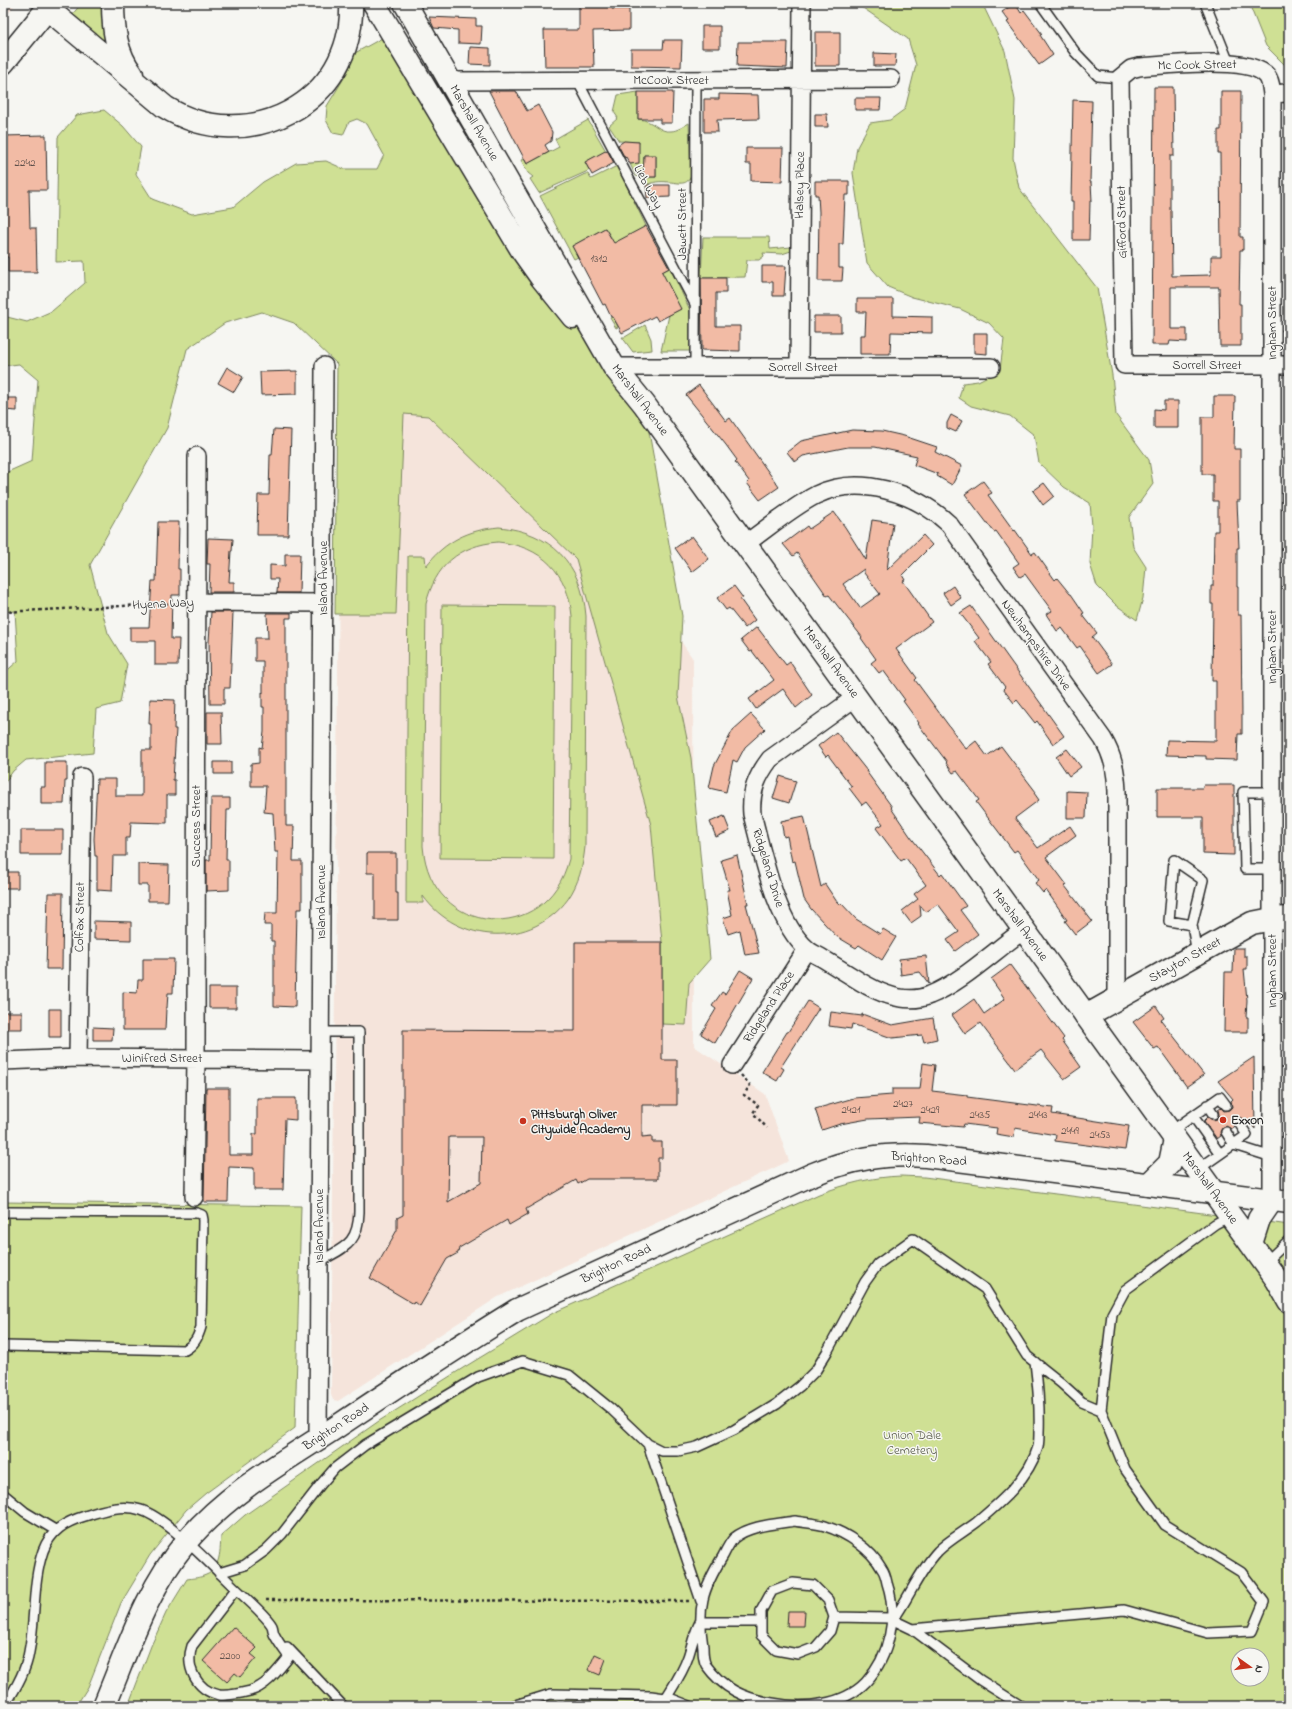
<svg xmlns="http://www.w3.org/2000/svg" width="1292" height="1709" font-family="'Indie Flower',sans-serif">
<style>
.built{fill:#f5e4db}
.green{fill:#cfe094;stroke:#7d8660;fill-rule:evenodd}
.building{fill:#f2bba5;stroke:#2b2b2b;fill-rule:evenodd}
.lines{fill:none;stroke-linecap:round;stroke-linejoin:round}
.service-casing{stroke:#2b2b2b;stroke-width:12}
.minor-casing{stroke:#2b2b2b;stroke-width:20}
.tertiary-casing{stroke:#2b2b2b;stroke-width:25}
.primary-casing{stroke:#2b2b2b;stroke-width:25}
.path{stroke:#2b2b2b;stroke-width:2.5;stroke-dasharray:3 3;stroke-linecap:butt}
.service{stroke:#f6f6f2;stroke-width:9}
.minor{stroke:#f6f6f2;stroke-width:17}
.tertiary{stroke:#f6f6f2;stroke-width:22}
.primary{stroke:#f6f6f2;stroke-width:22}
.poi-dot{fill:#c8321e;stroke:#f6f6f2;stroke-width:1.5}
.labels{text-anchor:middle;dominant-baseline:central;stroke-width:3;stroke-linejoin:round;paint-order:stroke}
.number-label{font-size:11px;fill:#5d4f4a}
.street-label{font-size:13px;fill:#2b2b2b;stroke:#f6f6f2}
.poi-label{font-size:13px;font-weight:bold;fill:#2b2b2b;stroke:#f6f6f2;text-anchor:start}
.park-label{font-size:13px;fill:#545845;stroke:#f6f6f2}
</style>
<rect width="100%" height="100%" fill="#f6f6f2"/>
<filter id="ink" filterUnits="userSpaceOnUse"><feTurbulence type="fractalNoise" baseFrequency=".025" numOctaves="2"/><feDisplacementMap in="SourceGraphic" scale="8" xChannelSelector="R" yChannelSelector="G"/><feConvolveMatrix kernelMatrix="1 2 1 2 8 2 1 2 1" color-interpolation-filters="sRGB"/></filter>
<g filter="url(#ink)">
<!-- built -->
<path class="built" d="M3,3H16L3,20Z
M341,366L498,371L693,659L694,1046L765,1094L789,1161L498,1297L338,1401L333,1400L331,1395Z"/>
<!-- green -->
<path class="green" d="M82,3H107V45L70,17Z
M848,3H982L1005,51L1015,100L1013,158L1019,188L1097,288L1112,375L1116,415L1149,460L1153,484L1129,517L1133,547L1146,567L1143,598L1137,620L1116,605L1097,586L1090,564L1092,526L1090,503L1064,487L1039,463L1034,435L1010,416L971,406L959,398L963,383L978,381L1000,370L1004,339L989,323L960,309L912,297L888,287L867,263L853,173L857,147L870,123L890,120L905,109L916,65L908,39L863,8Z
M1250,3H1289V69L1266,46L1250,6Z
M393,32L508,227L644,404L682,616L678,696L691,758L710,959L689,983L686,1025L662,1024V942L651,825L576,559L428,416L404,414L396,614H335L337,364L294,323L262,312L225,323L187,349L167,428L90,565L108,633L127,664L120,703L96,709L93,753L26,760L13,771L3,785V674L18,661L15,611L3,612V474L32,461L38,380L19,364L3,366V316L27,322L52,311L85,283L84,261L56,262L58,137L77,115L104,110L123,126L141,147L136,174L152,199L192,214L233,207L263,182L296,163L326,161L344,169H377L384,155L367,124L357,119L349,122L343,135L333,133L326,120L327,106L347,73L355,53Z
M638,92V119C654,120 659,133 671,131C677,131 684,126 689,123L691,176C686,187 678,182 668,182C660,181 652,182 646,185V177H656V156L644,155L643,177L636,176L630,164L635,163L639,142L619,141L609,126L618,118L614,112L618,95Z
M588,120L606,151L585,162L589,170L588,171L539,193L530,179L533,177L528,173L521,160L524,159L527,164L559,147L555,139Z
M617,166L646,226L617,260L611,237L605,228L572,246L578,257L574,259L540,196L585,174H588L591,179Z
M703,237H769L770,249L791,247V251L782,254L763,253L764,256L759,260H747L745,277L701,278Z
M670,268L690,310L692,339L690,351H661L669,315L681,309L615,321L618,327L616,328L610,318L637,304L655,275Z
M645,325L651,339L652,350L633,352L622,337H625Z
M499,527C551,532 582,564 586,616L585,847C583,866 579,883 568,899C532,948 458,945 423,896V903H406L408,556H425L426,566C445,541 468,530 499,527ZM498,542C542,546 568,573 572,616L569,859C547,947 430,937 423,846L426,604C435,566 459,545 498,542Z
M442,605L555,606L553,859L440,858Z
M901,1176L924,1177L1195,1212L1289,1225V1706H128L151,1646L166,1613L187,1579C193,1578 200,1578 206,1575C221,1569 220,1549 221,1536L245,1515L379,1421L463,1368L553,1313L819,1194C846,1184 872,1177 901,1176ZM1238,1655H1262V1679H1238Z
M3,1202L301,1206L295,1428L206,1493L186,1510L150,1555L121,1603L88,1687L76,1706H3Z"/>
<!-- building -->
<path class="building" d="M1015,3L1021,13L1024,10L1042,34L1040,35L1053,55L1039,65L1007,22L1009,21L1002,12Z
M579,4H612V9H629V30L593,31L594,67H545L544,30H579Z
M429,17L476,19V26H482L481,44L458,43V30L434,28Z
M702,26H720V48H702Z
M815,32H840V66H815Z
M664,40H682L681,67L631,66V49H663Z
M738,42H788L787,68L737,66Z
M470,47L490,48V65L469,64Z
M874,53L896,54L895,66H874Z
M1154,87H1173L1174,156H1170V210H1171L1172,276L1211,275V256H1221L1220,153H1218V130H1221V91H1241L1240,237H1243V250H1240L1239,304H1241V346H1220L1219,287H1171V329H1187V342L1170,341L1169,345H1152Z
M489,91H516L527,111L538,105L552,132L551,141L545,145L549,152L527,164Z
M638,92H673L672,123H660V119H638Z
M719,94L758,95L759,119L717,120L718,132H704V99H719Z
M855,98H881L880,110H855Z
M1073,100L1092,101L1090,182H1091L1092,201H1090L1089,240H1073V201H1071Z
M815,114H827L828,127H815Z
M46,135L47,190H29L30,228H36L37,272H8V257H3V136Z
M624,141L639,142V163L630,164L626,157L625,158L618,145Z
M746,148H783L782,182L751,181V164H746Z
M607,150L614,163L592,175L585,162Z
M644,155H656V177H643Z
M815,181H849V195H845L843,244H839V268H843L842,281H818L819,212L818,195H815Z
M646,185H670V197L647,198Z
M646,226L669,268L662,272L681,309L658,321L655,316L622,333L613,317H611L605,304L603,305L572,246L605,228L614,243Z
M762,266H786L784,296H773V282H762Z
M701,278H726V293H716V326H740V351L702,350Z
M857,299H893V316L932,317V333L891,332L890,354H860V335H865L866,312H857Z
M814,316H841V332H814Z
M974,333H987V354L974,353Z
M227,367L243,377L234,392L218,383Z
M297,371V394L261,395L260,372Z
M699,385L726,421L730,418L779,487L760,500L747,483L749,481L735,462L737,460L726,445L686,395Z
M1214,396H1235L1234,449H1240V501H1237L1239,548H1237V587H1238V615H1241L1242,718V734H1238L1237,760L1206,759V756L1166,755L1167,740L1216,741V681H1212L1213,604H1211V586H1213L1214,531H1218V501H1213V474H1202V417H1214Z
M3,398H17V411L3,410Z
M1164,401H1178V428H1154V409L1164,410Z
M951,415L962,421L956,432L947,428V423Z
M274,429L291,430L288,535H257L258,495H269L270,455H272Z
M852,430L882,431L904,436L937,447L935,452L962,466L952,485L937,476L938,474L914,465L917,456L875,447H848L803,456L795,462L787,452L801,441Z
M983,481L992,493L988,495L1014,531L1015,530L1032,554L1035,552L1055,580L1057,578L1070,594H1071L1084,613L1082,614L1097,633L1092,637L1112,664L1099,673L1080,646L1077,648L1062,628L1057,631L1046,614L1052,611L1025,574L1020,577L1013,567L1019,563L996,531L994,532L965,494Z
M1044,483L1054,496L1043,505L1033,491Z
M834,512L845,527L866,560L872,520L893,523L887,570L923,535L932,545L902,575L905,580L903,581L932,622L896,649L917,678L915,680L966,749L976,741L987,756L1001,746L1036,792L1034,793L1039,800L1015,818L1038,848L1070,826L1076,835L1046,857L1067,885L1065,886L1092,921L1075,934L1065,921L1067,920L1046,890L1043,893L1035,883L1039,880L1017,850L1014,852L976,802L979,800L957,771L953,773L946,763L947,762L918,724L919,723L903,701L905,700L883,670L879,673L871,663L876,659L861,638L862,637L829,595L827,596L797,553L793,556L783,544L807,526L809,529ZM864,569V573L880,594L860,608L843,584Z
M158,522H179L178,569H180V595H172L171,639H179L178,665H155V641H130V627H149L152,581H156Z
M692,536L709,559L692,572L675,548Z
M208,538L233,539L232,551H231L229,582H234V592H209L210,564H207Z
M285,554H300L299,593H277L278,579H270V565L285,566Z
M734,586L743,598L740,599L755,620L745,628L729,608L726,610L717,598Z
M953,586L961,598L951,605L943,593Z
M971,606L1064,736L1053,744L1037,721L1035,723L1017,700L1014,703L1003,689L1005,687L988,664L991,662L975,641L979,638L960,613Z
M211,612H233L230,688H224V704H210L209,641Z
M267,613H291V618H286V826H294L293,861H302V909H297L295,1007L274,1006V941H271V925H264L265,913H277L278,852H275L273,813L264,812L266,786H251V764L259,763V747L262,748L264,732V707H262V692L263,693V661H255V638H268Z
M757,627L786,665L790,662L812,695L796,708L783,689L756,709L749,699L774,680L752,651L750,652L741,640Z
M150,699L175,700L174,729H176L173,780H175V795H167V823L131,822L130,838H126V856H113L112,891L97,890V856H95L94,839L97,779H116V796H142V750H151V724H149Z
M207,712H221L222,744H207Z
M751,714L765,729L745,747L737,762L733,760L726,792L709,788L714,766L733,730Z
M836,732L867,771H866L892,807L891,808L910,836L940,875L942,873L966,906L960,910L978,934L955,951L947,940L959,932L938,904L926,912L920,905L921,916L911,923L902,911L918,899L914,894L926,885L906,858L901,861L876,828L883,824L866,802L862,805L849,788L852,787L828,755L826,757L818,746Z
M1067,749L1081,767L1069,776L1056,757Z
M45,762H67V781H65L64,804H41V787H45Z
M214,762H231V774H214Z
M780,776L796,781L789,803L773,798Z
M1203,785H1234V855L1203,854V817H1157V788H1203Z
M1067,791L1087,792L1086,818H1067Z
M211,798H230V810H227L226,860H229V890L206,891V860H210Z
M724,816L730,831L716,837L710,822Z
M804,816L821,887L825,884L839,905L841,903L856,919L880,934L883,929L896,937L882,960L859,945L856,948L836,936L811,909L804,899L795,861L792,862L787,836L784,837L781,821Z
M21,830H63V855H21Z
M367,853H396V893H398V920H375V873H367Z
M737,855L748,904H746L759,953L745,955L740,930L728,934L723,918L732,915L727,890H730L721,860Z
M138,864L169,865L168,901H148V885H138Z
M3,872H18V888H3Z
M48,893H63L62,969H46Z
M94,921L131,922V940L94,939Z
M575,942H662V1060H677V1105H642V1137L652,1136V1142H662V1158H658V1179H587L578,1184L576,1180L526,1209L528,1214L509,1225L507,1220L459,1248L458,1253L447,1259L420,1306L415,1302L414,1304L370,1278L397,1230V1218L403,1215V1030L575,1031ZM449,1137H482L481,1183L448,1202Z
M1234,948H1244V956H1247V969H1244L1247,1000L1246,1017H1248V1032H1224L1225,972H1233Z
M926,956L929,984L920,972L901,975L899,959Z
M143,959H174L173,993H168L167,1008H166L165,1030H123V992L137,993L138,980H143Z
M1010,965L1064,1038L1062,1040L1081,1067L1064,1079L1041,1050L1015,1069L980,1023L965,1034L952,1015L974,999L984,1014L1005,999L991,979Z
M740,970L753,978L715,1043L701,1034L716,1009L712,1006L722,992L725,994Z
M209,988H236V1008H209Z
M808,1001L819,1008L781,1067L784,1069L777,1081L762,1072L787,1032H788Z
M1156,1006L1164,1018L1161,1020L1204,1075L1187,1087L1158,1047L1154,1049L1133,1022Z
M49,1009H61V1037H49Z
M3,1012H22V1029H3Z
M831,1012L862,1016V1014L892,1025L933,1018L937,1039L924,1042L922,1035L892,1038L852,1024L851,1029L829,1026Z
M93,1027L113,1028L112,1040H93Z
M1254,1057L1255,1129L1246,1118L1244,1120L1238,1117L1234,1120V1127L1231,1129L1226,1126L1223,1127L1220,1132L1221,1136L1217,1139L1204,1121L1208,1117L1213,1120L1217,1119L1219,1114L1218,1110L1221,1108L1224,1111L1229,1110L1232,1107L1231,1101L1233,1099L1218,1081Z
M923,1063L935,1065L932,1091L967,1095V1097L1053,1108L1052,1114L1129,1126L1125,1150L1055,1141L1056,1135L1015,1128L1014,1137L996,1134L997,1128L964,1124L963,1127L919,1123L920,1117L868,1119L840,1124L822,1130L815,1109L854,1098L892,1095V1089H920Z
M206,1088H229V1155H253V1134H257V1098H296V1120L285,1119L283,1190H254V1168L229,1167L228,1202H204Z
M788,1611H805L804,1626H787Z
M233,1627L257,1648L251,1654L256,1658L240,1677L235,1673L227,1682L203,1661Z
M595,1654L606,1659L600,1675L588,1670Z"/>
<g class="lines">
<defs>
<path id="service" d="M1040,3L1075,52L1098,76L1120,78
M1205,3L1229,63
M577,80L695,304
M695,367L696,80
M1272,792H1243L1245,869H1272
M1192,925L1169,921L1174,860L1203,880L1192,925L1197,954
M1207,1105L1213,1114
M1193,1116L1220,1154
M1170,1132L1220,1097L1226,1105
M1226,1132L1234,1145L1272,1157
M1197,1170L1247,1135L1239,1123
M3,1212L197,1213L202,1215L203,1220L201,1327C198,1337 195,1344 185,1350L3,1346
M319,1262C344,1247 358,1245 359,1212V1032H321
M1265,1263L1289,1240
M1101,1410L1112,1314L1125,1290L1215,1224L1230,1216
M648,1444L701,1601
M3,1494L25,1512L55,1530
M795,1521C805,1523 816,1523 825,1526C847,1533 871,1549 882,1569C885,1573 886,1578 887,1583C898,1616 890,1656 866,1682C843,1706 803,1709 772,1703C744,1698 723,1689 706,1665C703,1660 703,1653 703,1647C697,1608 702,1590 723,1556C726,1550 730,1542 734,1538C750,1525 776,1524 795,1521Z
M219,1573L245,1565L266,1550L282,1534L321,1484L335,1468L365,1445L478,1377L523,1361L569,1375L611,1409L648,1444L662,1451H678L697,1447L734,1430L777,1404L800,1386L816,1370L827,1352L865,1282L878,1264L913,1239L985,1289L1027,1356L1061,1383L1082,1402L1101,1410L1125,1469L1165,1525L1241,1572L1264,1602L1252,1631L1208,1633L1124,1610L912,1629
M834,1617L830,1631L816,1647L798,1654L776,1650L761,1635V1611L772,1591L793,1583L813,1585L828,1600L834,1617L889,1618L912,1629L980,1680L1021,1706
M893,1620C909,1598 919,1571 938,1551C950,1539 964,1532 977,1522C1001,1502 1029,1478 1038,1447C1039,1442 1039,1437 1039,1432C1040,1408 1038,1386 1035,1362
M287,1647L343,1706
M666,1698C674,1685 683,1672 688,1657C692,1645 694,1634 700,1622H761
M4,1706C15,1690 26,1672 29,1652C36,1618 32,1583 43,1551C51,1530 65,1522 85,1516C103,1510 123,1504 141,1510C167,1518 213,1567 234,1587C243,1596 266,1615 272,1626C273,1628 273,1632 274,1634C278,1642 284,1650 289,1657C278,1670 267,1686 250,1691C242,1693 227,1696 219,1695C196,1690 185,1667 192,1646L236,1589
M512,1706L551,1694L651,1696L672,1699L690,1706"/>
<path id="minor" d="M451,81L891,79
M1286,93L1272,94C1271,88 1271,81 1267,76C1250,55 1166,65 1139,67L1131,69L1120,78L1124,365H1289
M614,367H991
M799,367L802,3
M745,544C768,528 791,508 816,495C859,474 916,493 949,524L1103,739C1113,756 1116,771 1117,791V998
M197,602L323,603
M856,697L770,759C757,776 750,792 752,814C763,854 775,921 807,949C811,953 817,955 822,958C835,966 848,974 861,982C881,994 907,1005 930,995C961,983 995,950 1024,930
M78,1058L82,777
M3,1061L78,1058L320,1060
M732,1065L807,949
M194,1197L196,1058L197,456
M1272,1200V94
M318,1438L324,366"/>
<path id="tertiary" d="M3,63L52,3
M1086,1016L1252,923L1272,919L1289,918
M104,1706C128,1649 146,1590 186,1542C225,1495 281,1463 332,1430C393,1389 454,1349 517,1310L811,1175C850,1159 883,1153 926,1156L1289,1202"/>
<path id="primary" d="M113,3C113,28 116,54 132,74
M374,3L523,252L540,276L573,317
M405,3L614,367L644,404L1277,1280L1289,1301
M48,9L165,107C247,158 355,103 351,3
M1149,1184L1170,1163L1175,1139
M1251,1244L1259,1219L1272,1200"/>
</defs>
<!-- service casing -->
<use href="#service" class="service-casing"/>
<!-- minor casing -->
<use href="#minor" class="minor-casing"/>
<!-- tertiary casing -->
<use href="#tertiary" class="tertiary-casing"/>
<!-- primary casing -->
<use href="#primary" class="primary-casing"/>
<!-- path -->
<path class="path" d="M3,612L182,603
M741,1075L750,1085L744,1095L758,1105L753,1113L767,1128
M266,1600L689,1601"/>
<!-- service -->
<use href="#service" class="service"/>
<!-- minor -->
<use href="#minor" class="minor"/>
<!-- tertiary -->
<use href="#tertiary" class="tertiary"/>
<!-- primary -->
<use href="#primary" class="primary"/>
</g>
</g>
<!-- markers -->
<g class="poi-dot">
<circle cx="1223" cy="1120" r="4"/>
<circle cx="523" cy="1121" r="4"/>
</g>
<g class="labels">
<!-- number labels -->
<g class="number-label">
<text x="25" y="163">2242</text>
<text x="599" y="259">1312</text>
<text x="903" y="1104">2427</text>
<text x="851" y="1110">2421</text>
<text x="930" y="1110">2429</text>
<text x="980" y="1115">2435</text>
<text x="1038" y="1115">2443</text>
<text x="1070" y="1131">2449</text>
<text x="1100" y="1135">2453</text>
<text x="230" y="1656">2200</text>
</g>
<!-- street labels -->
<g class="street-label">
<text transform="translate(1197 65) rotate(-1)">Mc Cook Street</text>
<text x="671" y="80">McCook Street</text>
<text transform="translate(474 123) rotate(60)">Marshall Avenue</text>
<text transform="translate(800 185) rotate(-89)">Halsey Place</text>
<text transform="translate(648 187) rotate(62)">Lieb Way</text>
<text transform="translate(1122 222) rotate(-91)">Gifford Street</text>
<text transform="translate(682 224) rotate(-90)">Jawett Street</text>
<text transform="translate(1272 323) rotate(-90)">Ingham Street</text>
<text x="1207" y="365">Sorrell Street</text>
<text x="803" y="367">Sorrell Street</text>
<text transform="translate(640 400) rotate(53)">Marshall Avenue</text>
<text transform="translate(323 578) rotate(-90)">Island Avenue</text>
<text transform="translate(163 604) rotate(-3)">Hyena Way</text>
<text transform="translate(1036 645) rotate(54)">Newhampshire Drive</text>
<text transform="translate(1272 647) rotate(-90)">Ingham Street</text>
<text transform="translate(831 662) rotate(54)">Marshall Avenue</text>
<text transform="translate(196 826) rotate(-90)">Success Street</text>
<text transform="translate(768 868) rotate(73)">Ridgeland Drive</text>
<text transform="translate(321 902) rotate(-90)">Island Avenue</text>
<text transform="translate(80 917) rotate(-89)">Colfax Street</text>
<text transform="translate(1020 925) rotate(54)">Marshall Avenue</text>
<text transform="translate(1185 960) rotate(-29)">Stayton Street</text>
<text transform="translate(1272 971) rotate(-90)">Ingham Street</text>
<text transform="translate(769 1007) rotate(-57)">Ridgeland Place</text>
<text x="162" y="1058">Winifred Street</text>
<text transform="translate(929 1159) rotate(4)">Brighton Road</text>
<text transform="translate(1210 1188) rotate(54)">Marshall Avenue</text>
<text transform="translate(319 1226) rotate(-90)">Island Avenue</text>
<text transform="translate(616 1264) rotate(-25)">Brighton Road</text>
<text transform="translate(336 1427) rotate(-33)">Brighton Road</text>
</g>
<!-- poi labels -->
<g class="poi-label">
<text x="531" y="1114">Pittsburgh Oliver<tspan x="531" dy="15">Citywide Academy</tspan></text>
<text x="1231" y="1120">Exxon</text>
</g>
<!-- park labels -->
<g class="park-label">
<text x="912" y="1435">Union Dale<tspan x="912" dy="15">Cemetery</tspan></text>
</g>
</g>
<!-- margin -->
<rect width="1292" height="1709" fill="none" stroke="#f6f6f2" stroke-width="16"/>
<rect x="8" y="8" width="1276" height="1693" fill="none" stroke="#2b2b2b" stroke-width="1.5" filter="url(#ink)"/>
<!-- north arrow -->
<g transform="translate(1250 1667) rotate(104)"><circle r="19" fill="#f6f6f2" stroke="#a5a5a2"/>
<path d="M0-3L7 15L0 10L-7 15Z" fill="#c8321e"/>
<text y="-6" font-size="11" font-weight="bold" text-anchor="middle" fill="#2b2b2b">N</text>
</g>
</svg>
